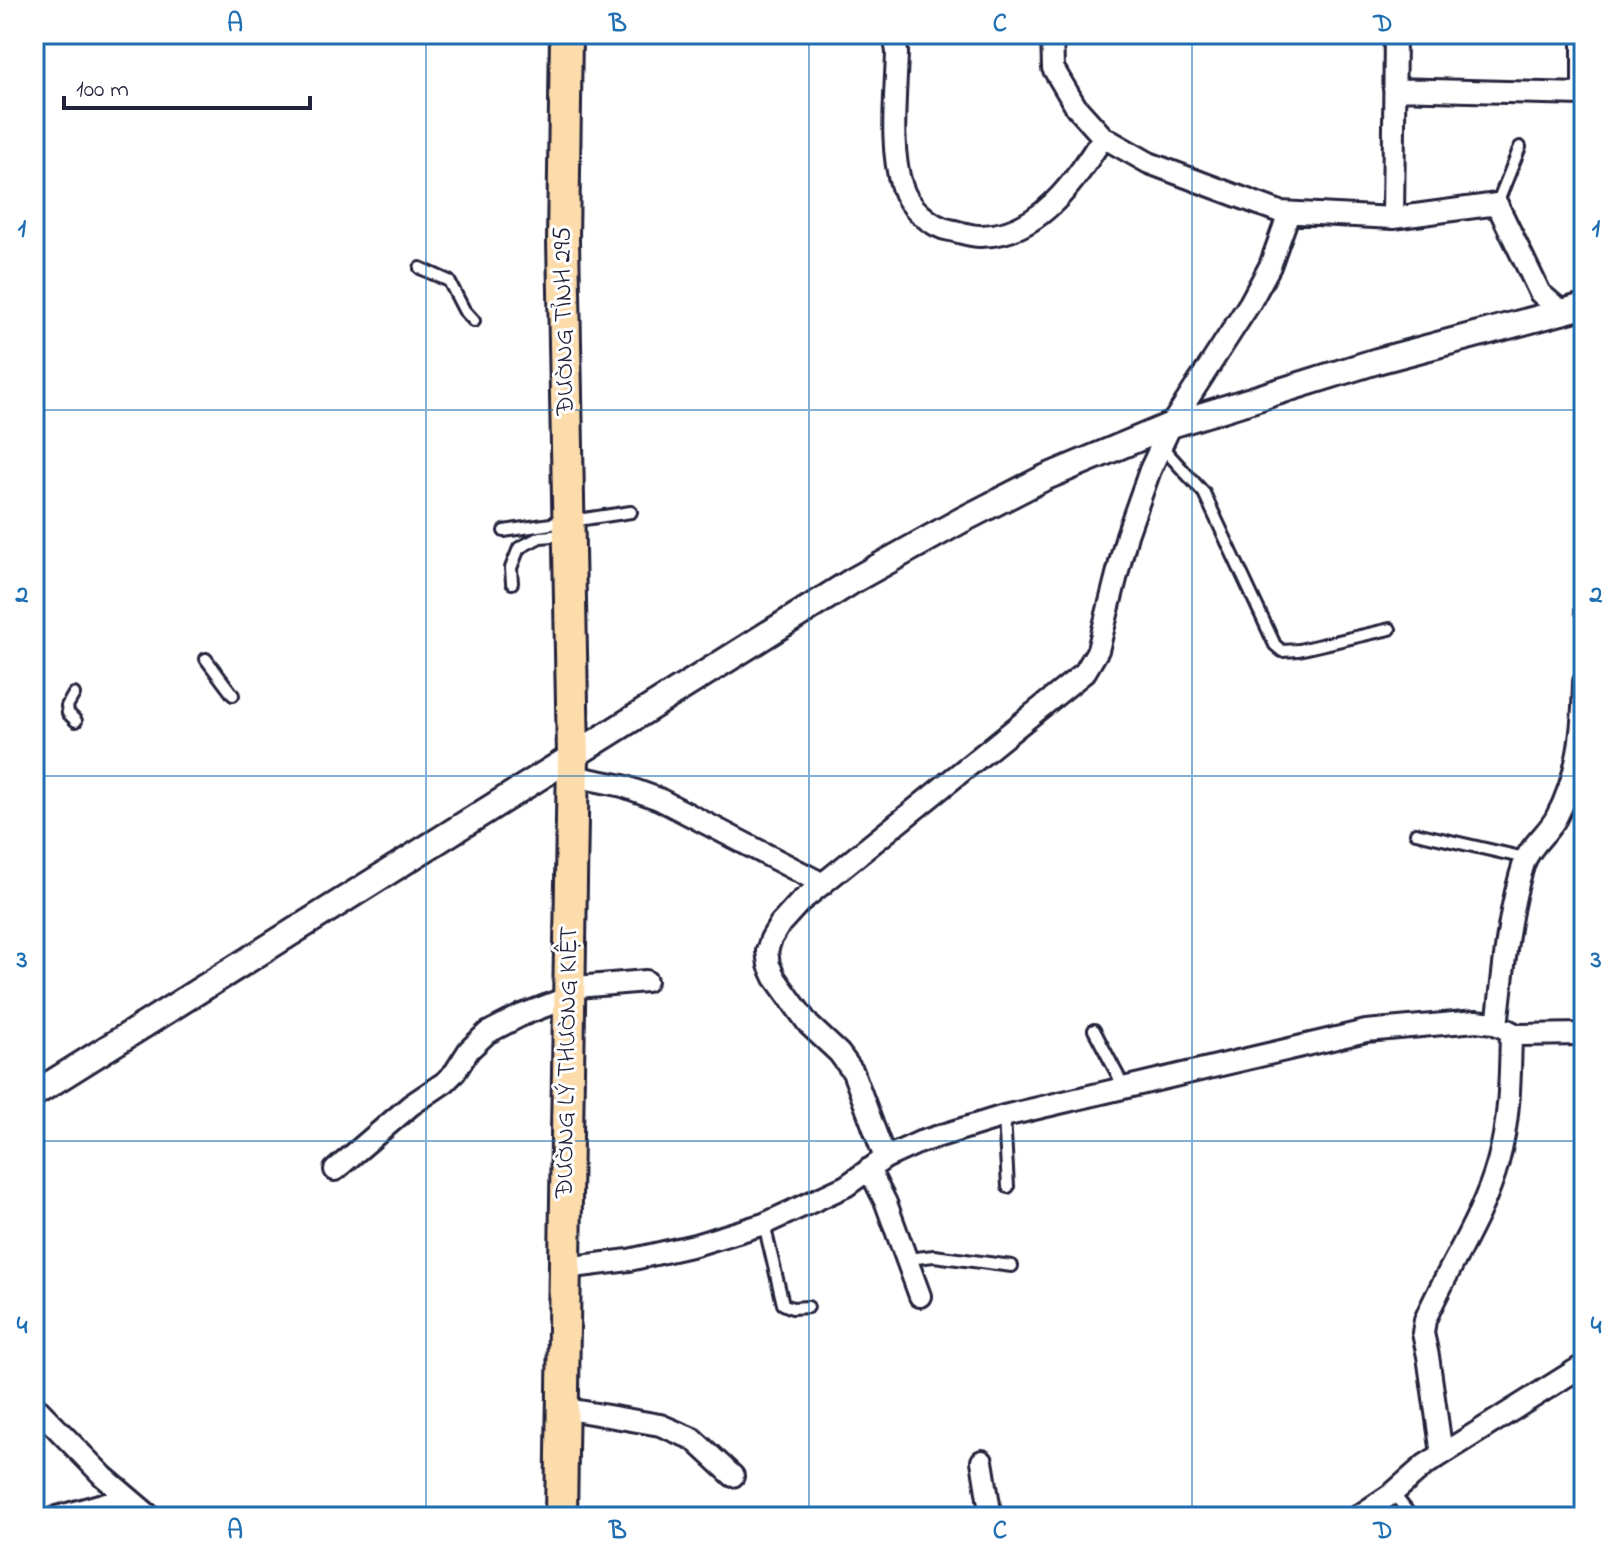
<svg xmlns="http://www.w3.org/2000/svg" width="1618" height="1551" font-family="'Indie Flower',sans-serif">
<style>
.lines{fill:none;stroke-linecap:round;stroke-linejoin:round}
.service-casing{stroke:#22223b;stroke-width:16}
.minor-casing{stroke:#22223b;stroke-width:26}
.tertiary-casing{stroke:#22223b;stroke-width:30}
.primary-casing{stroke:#22223b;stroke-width:36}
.service{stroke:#fff;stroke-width:10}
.minor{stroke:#fff;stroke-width:20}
.tertiary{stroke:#fff;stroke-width:24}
.primary{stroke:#fddcac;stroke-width:30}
.grid{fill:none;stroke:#1f6fb2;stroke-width:2;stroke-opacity:0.55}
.labels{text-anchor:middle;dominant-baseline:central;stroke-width:6;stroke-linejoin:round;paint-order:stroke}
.street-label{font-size:26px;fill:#22223b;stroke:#fff}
.neatline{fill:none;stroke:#1f6fb2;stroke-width:3}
.grid-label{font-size:26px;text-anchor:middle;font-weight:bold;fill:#1f6fb2}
</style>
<rect width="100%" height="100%" fill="#fff"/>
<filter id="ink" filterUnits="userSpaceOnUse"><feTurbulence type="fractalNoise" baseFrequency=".0125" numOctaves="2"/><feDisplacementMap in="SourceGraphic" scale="16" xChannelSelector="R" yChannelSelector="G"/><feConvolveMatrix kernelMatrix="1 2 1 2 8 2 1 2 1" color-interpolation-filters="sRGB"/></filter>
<g filter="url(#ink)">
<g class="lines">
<defs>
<path id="service" d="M1497,204L1520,147
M420,268L449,281L464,310L474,321
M1162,447L1204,493L1275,645L1282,651L1299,650L1390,629
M504,531L631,512
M512,583L511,568L519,548L540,537L567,535
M1581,611H1584
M206,659L233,695
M74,694L67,706L68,713L76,721
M1416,833L1525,858
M1094,1030L1125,1089
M1004,1116L1008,1187
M764,1224L783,1304L792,1308L808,1307
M907,1259L934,1256L1012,1266
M1393,1493L1412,1517"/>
<path id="minor" d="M894,34L897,52C896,93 889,148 902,187C908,206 931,227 950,230C960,232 970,236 980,236C1039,236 1075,181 1103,137
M1052,34L1053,68L1076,107L1103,137L1149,163L1280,212L1393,218L1497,204L1540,293L1561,311
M1394,89L1583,94V34
M1393,218L1395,34
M573,776L623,786L659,799L823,884
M569,991L577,987L646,981
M1497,1025C1504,971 1507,915 1524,863C1530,846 1547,834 1556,818C1579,776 1583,729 1584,682
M885,1158L853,1072L839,1053L809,1025L775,978L769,965L767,951L771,939L780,924L800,902L1085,672L1098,650L1127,535L1150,470L1171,425L1250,303L1270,266L1289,213
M869,1169L886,1203L920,1296
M335,1170L411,1105L445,1082L455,1072L469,1050L487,1033L522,1015L569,997
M565,1268L629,1260L695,1245L764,1224L846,1186L885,1158L920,1142L1004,1116L1366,1031L1476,1021L1494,1023L1517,1035L1584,1034
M34,1405L104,1477L151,1517
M562,1408L660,1425L693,1439L733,1476
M1442,1454L1428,1356L1423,1333L1425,1320C1448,1267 1483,1217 1498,1162C1510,1119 1510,1076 1511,1032
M982,1461L991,1517
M57,1517L127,1497
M1357,1517L1393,1493L1425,1465L1584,1365"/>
<path id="tertiary" d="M34,1094L854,580L962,520L1044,478L1171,425L1377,361L1584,306"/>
<path id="primary" d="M561,1517L573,755L563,240L566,34"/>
</defs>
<!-- service casing -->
<use href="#service" class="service-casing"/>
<!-- minor casing -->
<use href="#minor" class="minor-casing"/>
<!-- tertiary casing -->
<use href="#tertiary" class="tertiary-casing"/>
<!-- primary casing -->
<use href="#primary" class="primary-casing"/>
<!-- service -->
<use href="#service" class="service"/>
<!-- minor -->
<use href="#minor" class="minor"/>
<!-- tertiary -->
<use href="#tertiary" class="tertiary"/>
<!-- primary -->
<use href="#primary" class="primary"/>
</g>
</g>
<!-- grid -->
<path class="grid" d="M426,34V1517M809,34V1517M1192,34V1517M34,410H1584M34,776H1584M34,1141H1584"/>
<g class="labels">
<!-- street labels -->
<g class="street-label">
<text transform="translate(565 321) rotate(-91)">ĐƯỜNG TỈNH 295</text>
<text transform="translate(568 1062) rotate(-89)">ĐƯỜNG LÝ THƯỜNG KIỆT</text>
</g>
</g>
<!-- margin -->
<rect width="1618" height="1551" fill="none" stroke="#fff" stroke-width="88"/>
<!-- scale -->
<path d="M64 96v12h246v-12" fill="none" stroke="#22223b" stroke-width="4"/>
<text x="76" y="96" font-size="24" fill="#22223b" stroke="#ffffff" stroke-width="6" paint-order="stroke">100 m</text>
<rect x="44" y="44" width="1530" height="1463" class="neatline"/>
<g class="grid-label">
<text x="235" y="31">A</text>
<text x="618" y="31">B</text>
<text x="1000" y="31">C</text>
<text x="1383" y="31">D</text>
<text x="22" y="236">1</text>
<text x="1596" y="236">1</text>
<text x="22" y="602">2</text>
<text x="1596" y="602">2</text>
<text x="22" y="967">3</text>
<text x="1596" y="967">3</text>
<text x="22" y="1333">4</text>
<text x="1596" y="1333">4</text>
<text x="235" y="1538">A</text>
<text x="618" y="1538">B</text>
<text x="1000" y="1538">C</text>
<text x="1383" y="1538">D</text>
</g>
</svg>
